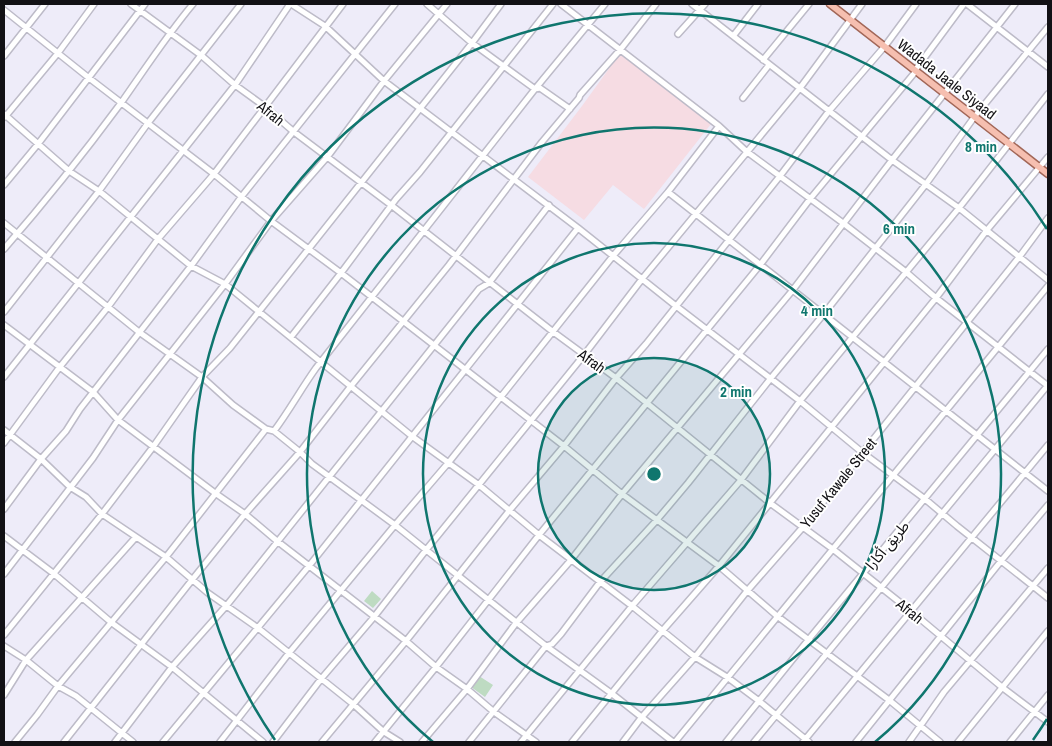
<svg xmlns="http://www.w3.org/2000/svg" width="1052" height="746" font-family="'Archivo Narrow','Noto Sans Arabic',sans-serif">
<style>
.commercial{fill:#f6dce3}
.green{fill:#bedbc2}
.lines{fill:none;stroke-linecap:round;stroke-linejoin:round}
.minor-casing{stroke:#bdbbc8;stroke-width:8}
.major-casing{stroke:#a26758;stroke-width:9}
.minor{stroke:#fff;stroke-width:5}
.major{stroke:#f6bfb0;stroke-width:6}
.ring{fill:none;stroke:#0f766e;stroke-width:2.5}
.labels{text-anchor:middle;dominant-baseline:central;stroke-width:4;stroke-linejoin:round;paint-order:stroke}
.street-label{font-size:15px;fill:#121115;stroke:#fff}
.centre{fill:#0f766e;stroke:#fff;stroke-width:2.5}
.ring-label{font-size:15px;text-anchor:middle;font-weight:bold;fill:#0f766e;stroke:#fff;stroke-width:4;stroke-linejoin:round;paint-order:stroke}
</style>
<rect width="100%" height="100%" fill="#eeecf9"/>
<!-- commercial -->
<path class="commercial" d="M621,52L711,124L644,209L613,185L584,220L528,177L582,106Z"/>
<!-- green -->
<path class="green" d="M372,591L381,599L373,608L364,601Z
M479,676L493,685L485,697L471,687Z"/>
<g class="lines">
<defs>
<path id="minor" d="M131,4L202,56L235,85L264,106L294,132L391,205L552,331L616,378L770,503L834,550L912,612L1003,688L1048,722
M291,4L325,26L384,81L578,228L676,306L800,401L863,453L925,499L957,526L1048,598
M427,4L472,43L535,89L540,88L570,109
M561,4L719,126L746,151L843,223L906,272L936,298L1048,386
M692,4L892,160L959,208L1048,280
M967,4L1048,67
M4,10L89,78L214,174L271,221L341,273L564,446L622,494L719,566L777,616L889,700L940,742
M678,34L705,4
M734,35L758,4
M4,56L45,4
M763,60L809,4
M743,98L769,65
M4,114L69,171L99,191L191,266L225,284L413,437L479,485L539,535L632,606L695,657L727,677L759,701L809,742
M5,117L58,53L94,4
M4,185L38,144L145,4
M668,192L1048,491
M4,223L139,332L202,377L233,405L266,429L274,431L300,452L312,464L395,525L546,646L611,693L673,742
M4,249C45,202 84,153 121,103C145,69 167,35 193,4
M4,312L99,191L148,123L241,4
M4,325L93,392L118,420L215,493L245,514L277,541L406,641L436,667L467,689L494,712L536,742
M291,337L341,273L396,199L420,172L553,4
M4,377L235,85L290,4
M4,430L41,459L70,487L86,497L102,514L166,557L208,593L258,628L353,704L384,732L400,742
M274,431C289,411 301,389 316,368L535,89L605,4
M4,443L59,368L108,307L158,239L214,174L343,4
M4,509L41,459L66,431L80,409L191,266L242,196L395,4
M4,536L53,573L112,623L172,667L263,742
M4,574L93,458L118,420L225,284L271,221L328,156L384,81L447,4
M4,635L102,514L153,447L202,377L230,348L472,43L501,4
M4,646L26,660L58,686L76,696L133,742
M4,695L26,660L136,537
M15,742L37,715L58,686L166,557L266,429
M64,742L192,580L245,514L300,452L351,386L449,265L542,142L579,98L580,95L620,50L656,4
M115,742L172,667L227,605L479,289L489,283L549,205
M163,742L309,566L578,228
M220,742L289,653L395,525L449,462L613,256L668,192L719,126
M273,742L321,679L374,617L426,550L584,355L642,279L800,88L862,4
M322,742L406,641L509,511L564,446L616,378L646,344L780,176L829,111L885,46L916,4
M375,742L436,667L539,535L760,265L810,199L916,71V69L964,4
M422,742L467,689L516,623L571,560L622,494L792,291L892,160L1015,4
M469,742L546,646L552,644L561,634L600,582L656,521L688,483L771,378L823,315L926,184L975,116L1048,27
M521,742L632,606L741,480L800,401L959,208L1048,94
M572,742L663,630L719,566L770,503L936,298L987,230L1048,157
M623,742L641,718L695,657L747,591L803,527L1020,256L1048,218
M675,742L1048,286
M726,742L809,639L1048,349
M754,742L1048,385
M803,742L1048,445
M856,742L1001,561L1048,505
M909,742L944,692L1048,568
M958,742L1048,631
M1010,742L1048,695"/>
<path id="major" d="M830,4L1048,174"/>
</defs>
<!-- minor casing -->
<use href="#minor" class="minor-casing"/>
<!-- major casing -->
<use href="#major" class="major-casing"/>
<!-- minor -->
<use href="#minor" class="minor"/>
<!-- major -->
<use href="#major" class="major"/>
</g>
<!-- distance rings -->
<circle cx="654" cy="474" r="116" fill="#0f766e" fill-opacity=".12"/>
<g class="ring">
<circle cx="654" cy="474" r="116"/>
<circle cx="654" cy="474" r="231"/>
<path d="M433 742A347 347 0 1 1 875 742"/>
<path d="M1047 719A463 463 0 0 1 1033 740M275 740A463 463 0 1 1 1047 229"/>
</g>
<g class="labels">
<!-- street labels -->
<g class="street-label">
<text transform="translate(947 79) rotate(38)">Wadada Jaale Siyaad</text>
<text transform="translate(271 113) rotate(39)">Afrah</text>
<text transform="translate(592 361) rotate(36)">Afrah</text>
<text transform="translate(838 483) rotate(-51)">Yusuf Kawale Street</text>
<text transform="translate(887 545) rotate(-50)">طريق أكارا</text>
<text transform="translate(910 611) rotate(39)">Afrah</text>
</g>
</g>
<circle cx="654" cy="474" r="8" class="centre"/>
<g class="ring-label">
<text x="981" y="152">8 min</text>
<text x="899" y="234">6 min</text>
<text x="817" y="316">4 min</text>
<text x="736" y="397">2 min</text>
</g>
<!-- border -->
<rect width="1052" height="746" fill="none" stroke="#121115" stroke-width="10"/>
</svg>
